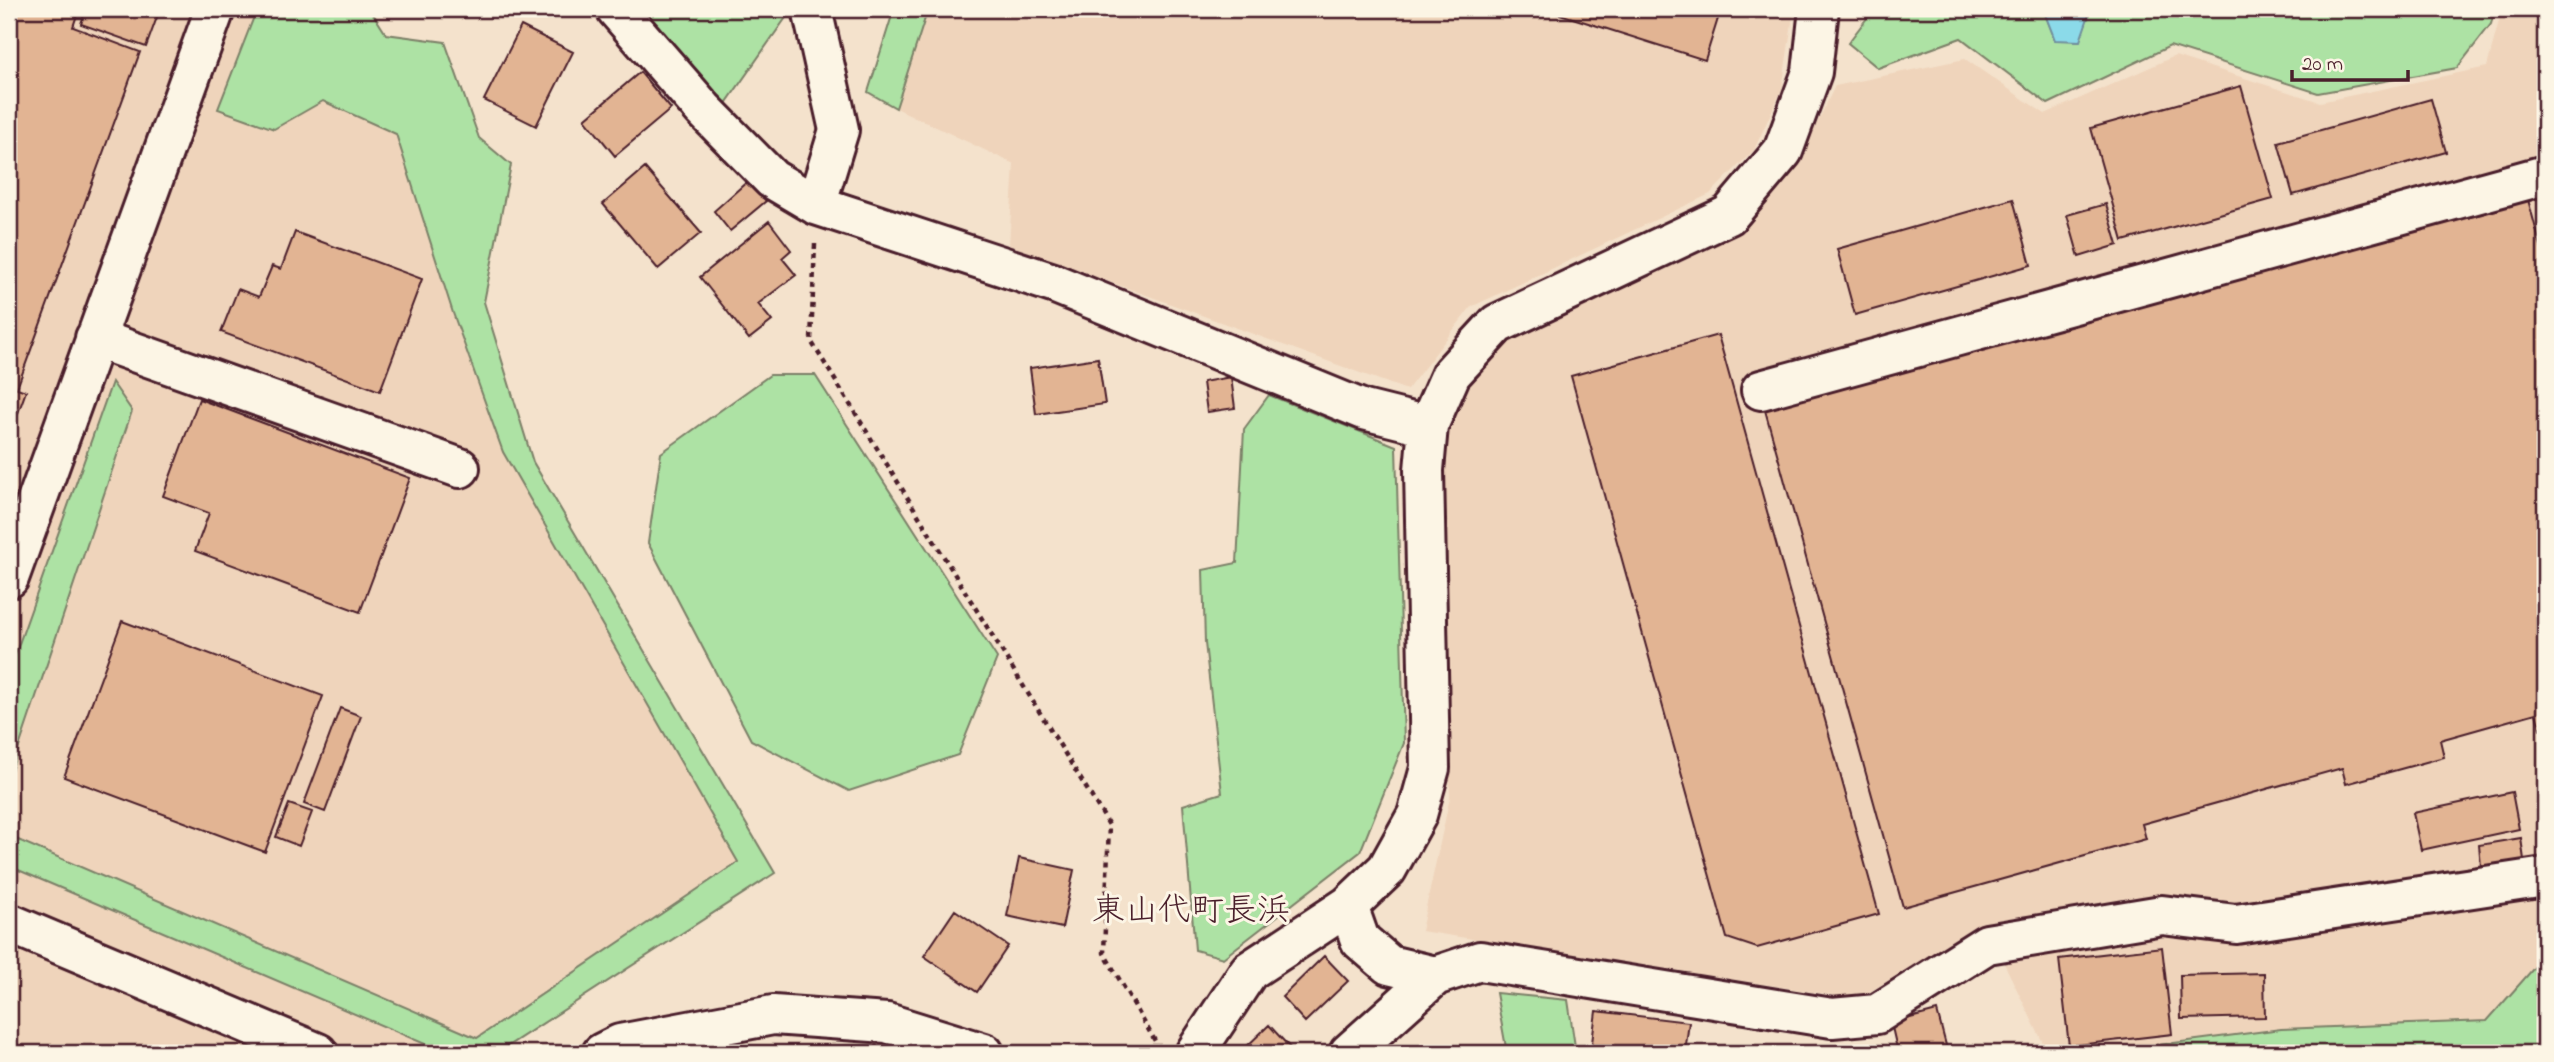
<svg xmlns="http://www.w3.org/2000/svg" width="2554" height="1062" font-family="'Indie Flower','Klee One',sans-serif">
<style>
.built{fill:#efd4bb}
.green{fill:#ade2a4;stroke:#7c8068;stroke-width:2}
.water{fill:#8bdae9;stroke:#718f9d;stroke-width:2}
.building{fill:#e2b493;stroke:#4a1f2b;stroke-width:2}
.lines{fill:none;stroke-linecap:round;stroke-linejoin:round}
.minor-casing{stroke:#4a1f2b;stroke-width:44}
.path{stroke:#4a1f2b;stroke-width:4.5;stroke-dasharray:5 5;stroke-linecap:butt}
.minor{stroke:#fcf5e5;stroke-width:38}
.labels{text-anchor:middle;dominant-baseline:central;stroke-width:6;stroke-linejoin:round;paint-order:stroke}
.quarter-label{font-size:33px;fill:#4a1f2b;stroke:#fcf5e5}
</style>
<rect width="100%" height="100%" fill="#f4e2cc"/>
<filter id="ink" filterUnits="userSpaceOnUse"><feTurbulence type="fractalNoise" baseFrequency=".0143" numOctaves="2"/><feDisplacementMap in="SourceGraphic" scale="14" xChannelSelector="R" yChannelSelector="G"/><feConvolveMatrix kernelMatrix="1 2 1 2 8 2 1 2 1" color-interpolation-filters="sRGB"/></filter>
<g filter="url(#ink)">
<!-- built -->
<path class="built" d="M9,9H283L408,124L513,428L775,873L497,1053H9Z
M928,9H1794L1782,89L1754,150L1710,194L1471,307L1407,390L1009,245L1014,164L896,108Z
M2502,9H2545V866L2257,911L2165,894L1975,927L1858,999L1421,931L1450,797L1442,449L1470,380L1512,338L1748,226L1798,162L1835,86L1965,59L2045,114L2175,56L2320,102L2487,67Z
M2545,888V959L2541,960L2487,1021L2281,1029L2097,1053H2048L1999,953Z"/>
<!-- green -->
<path class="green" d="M257,9H370L386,34L445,42L479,138L511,165L484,302L533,462L775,873L497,1053H446L9,866V836L477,1038L738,862L503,452L453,313L396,134L323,101L274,129L218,109Z
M633,9H792L720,112Z
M894,9H928L896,108L868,92Z
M1874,9H2043L2055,39L2079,41L2091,9H2495L2491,24L2457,68L2318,93L2170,46L2048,104L1961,38L1878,68L1848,43Z
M770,375H815L997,658L958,755L849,791L751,740L648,543L661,453Z
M112,382L132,411L9,777V672Z
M1269,395L1396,446L1404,743L1360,852L1223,958L1195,950L1183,805L1222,793L1205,643L1203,570L1237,563L1244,429Z
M2545,959V1053H2097L2281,1029L2487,1021L2541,960Z
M1496,993L1568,1000L1576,1053H1507Z"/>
<!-- water -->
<path class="water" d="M2043,9H2091L2080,41L2055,40Z"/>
<!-- building -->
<path class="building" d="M9,9H79L73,27L140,52L17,388L26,391L9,438Z
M86,9H160L146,47L81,24Z
M1544,9H1721L1705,60Z
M521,26L573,52L536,126L484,100Z
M640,72L671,109L615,156L585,119Z
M2241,86L2273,199L2123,241L2091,128Z
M2431,99L2446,152L2293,195L2278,142Z
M645,168L701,233L658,269L603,204Z
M749,180L766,201L730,231L714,211Z
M2527,196L2545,262V728L2540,729L2536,713L2440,740L2444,757L2346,784L2342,768L2142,824L2146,839L1903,907L1765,410Z
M2013,199L2031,265L1855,315L1837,249Z
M2106,204L2118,245L2079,257L2067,215Z
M769,221L791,250L782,258L796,275L758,304L772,321L749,339L700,277Z
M295,232L422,279L380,391L221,332L238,289L259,297L272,266L281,269Z
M1718,335L1879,914L1757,948L1727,938L1571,376Z
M1098,358L1105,404L1036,414L1030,368Z
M1231,377L1235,408L1207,412L1203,382Z
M199,399L410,478L360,612L195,551L209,513L163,496Z
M122,621L323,696L265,852L64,777Z
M340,708L361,716L325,812L304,804Z
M2512,792L2519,829L2421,850L2413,813Z
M289,804L312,812L299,846L276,837Z
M2521,838L2524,860L2481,866L2479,845Z
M1019,858L1074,870L1062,928L1007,916Z
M955,910L1008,946L977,992L924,956Z
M2162,947L2172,1034L2069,1046L2059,959Z
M1324,956L1348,981L1305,1022L1282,997Z
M2264,973L2265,1017L2181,1019L2180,975Z
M1596,1011L1689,1022L1685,1053L1591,1051Z
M1937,1011L1948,1053H1898L1891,1023Z
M1269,1025L1293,1051L1291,1053H1240Z"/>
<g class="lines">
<defs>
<path id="minor" d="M616,9L703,109L772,179L816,205L1053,283L1364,410L1428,426
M812,9L839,130L816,205
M95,338L460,468
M1761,390L2545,175
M9,578L215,9
M1348,906L1360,940L1389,965L1435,976
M9,923L318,1053
M602,1053L620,1044L773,1015L887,1023L984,1053
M1195,1053L1249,971L1348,906L1387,869L1417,815L1430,768L1424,470L1428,426L1451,374L1497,324L1729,215L1783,151L1812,72L1819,9
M1349,1053L1435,976L1480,961L1832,1018L1877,1014L1987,944L2162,915L2236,924L2545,877"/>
</defs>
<!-- minor casing -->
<use href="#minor" class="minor-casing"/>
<!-- path -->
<path class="path" d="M815,244L811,341L1109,825L1104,953L1158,1046"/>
<!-- minor -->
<use href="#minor" class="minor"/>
</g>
</g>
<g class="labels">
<!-- quarter labels -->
<g class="quarter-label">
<text x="1191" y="912">東山代町長浜</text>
</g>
</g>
<!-- margin -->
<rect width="2554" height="1062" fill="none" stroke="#fcf5e5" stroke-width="35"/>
<rect x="18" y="18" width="2519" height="1027" fill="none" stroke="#4a1f2b" stroke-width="2.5" filter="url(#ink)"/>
<!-- scale -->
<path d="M2292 70v10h116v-10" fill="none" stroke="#4a1f2b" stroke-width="3.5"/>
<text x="2302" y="70" font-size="21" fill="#4a1f2b" stroke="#fcf5e5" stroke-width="5" paint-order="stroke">20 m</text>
</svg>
